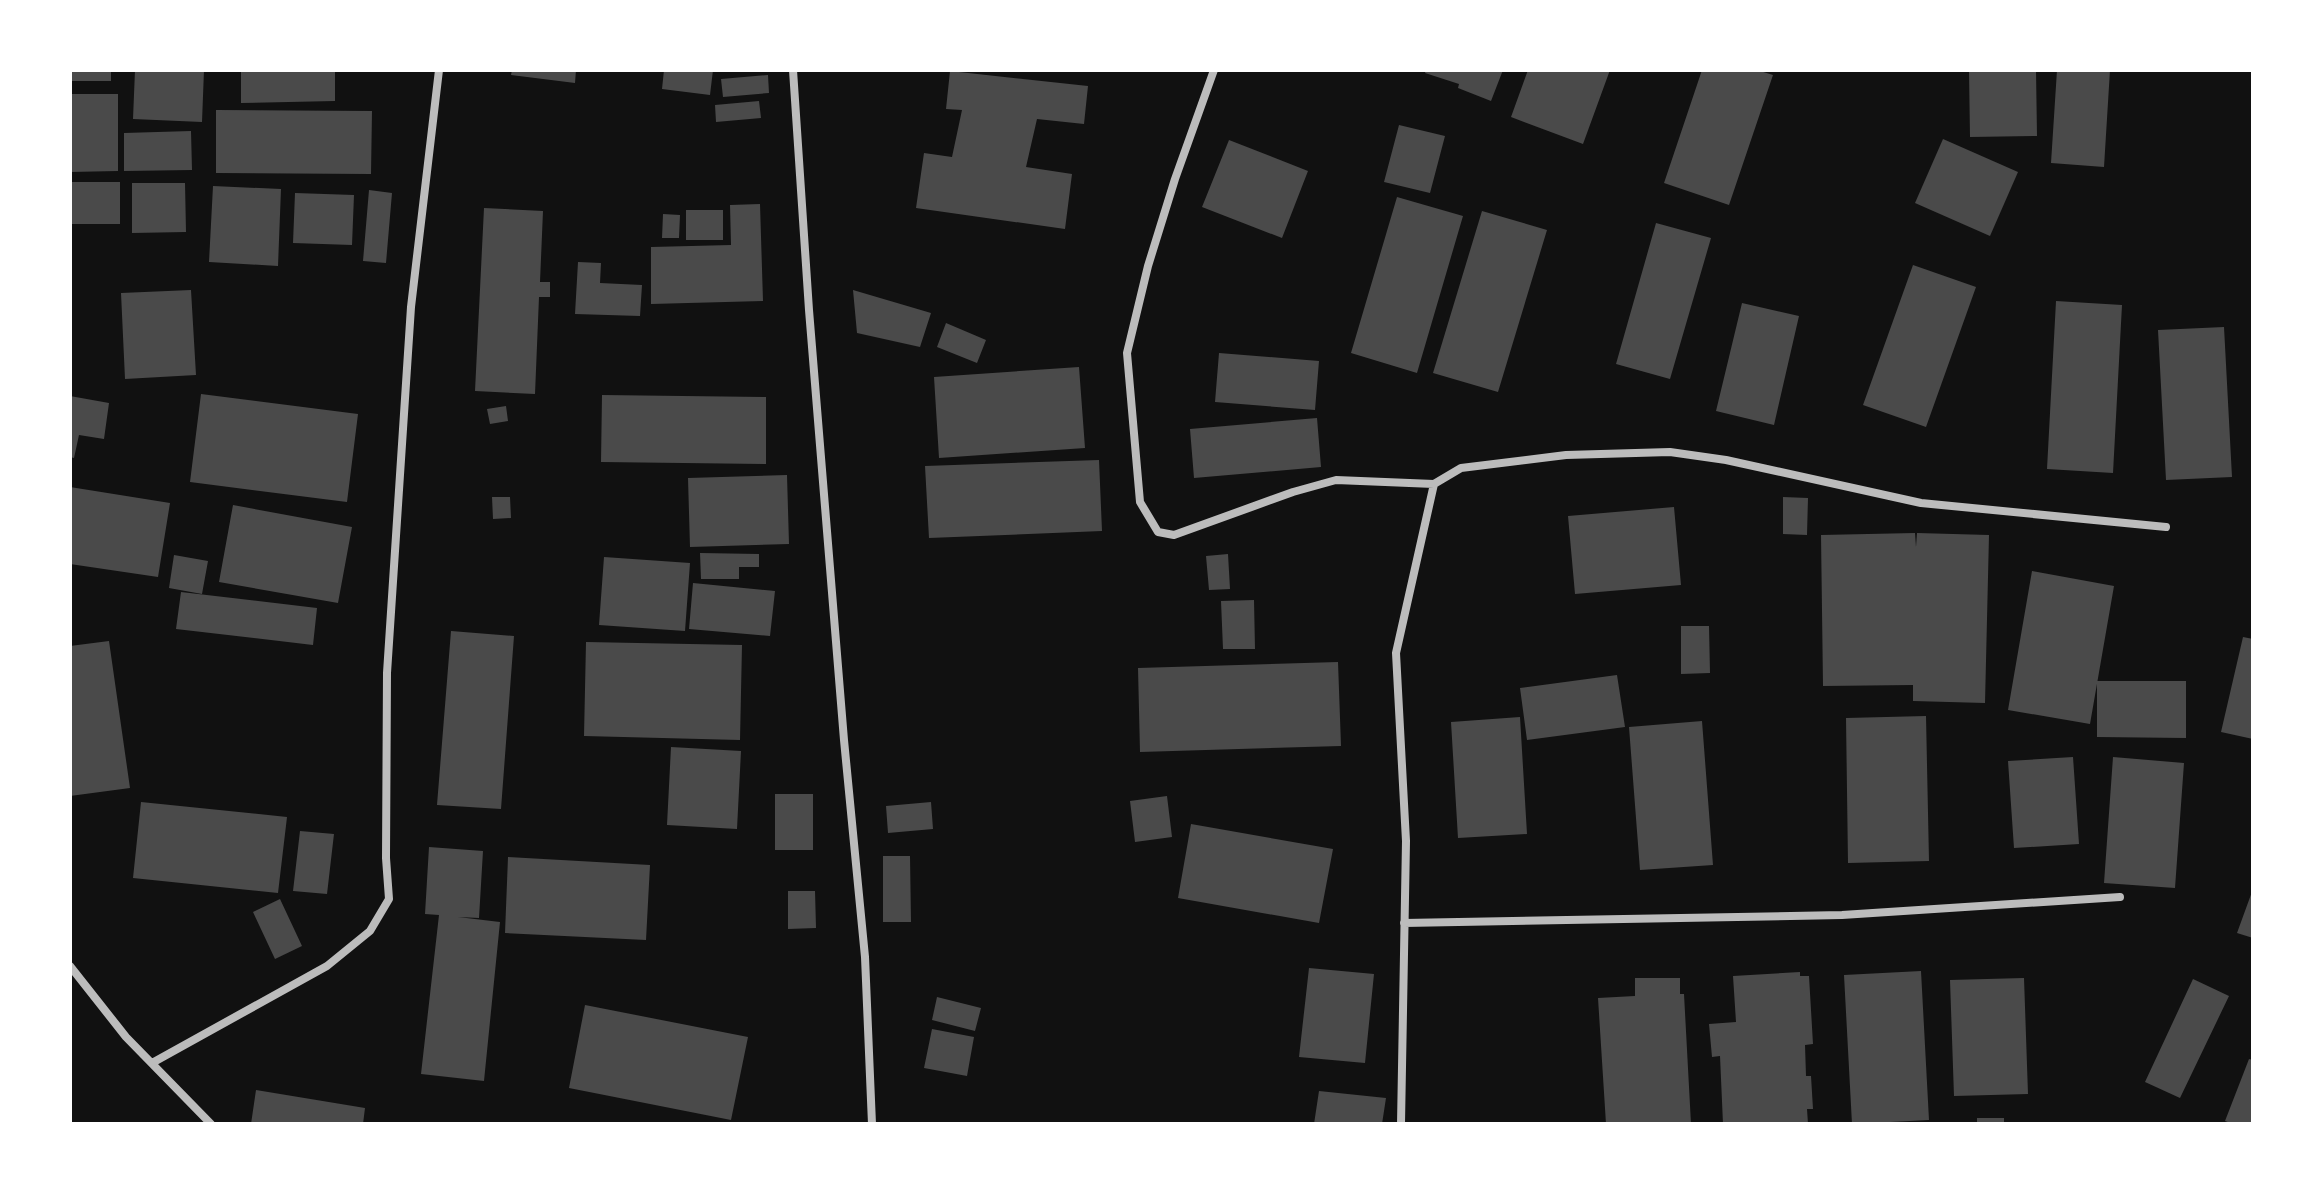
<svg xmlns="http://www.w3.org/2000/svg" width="2323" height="1194" font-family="Montserrat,sans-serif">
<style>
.building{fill:#4a4a4a}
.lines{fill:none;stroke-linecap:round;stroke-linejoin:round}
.minor{stroke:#bcbcbc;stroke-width:8}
</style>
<rect width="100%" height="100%" fill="#111"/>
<!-- building -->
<path class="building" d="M70,70H111V81H70Z
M135,70H204L202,122L133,119Z
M241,70H335V101L241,103Z
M512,70H576L575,83L511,75Z
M664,70H713L710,95L662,89Z
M1426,70H1503L1491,101L1458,88L1459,84L1425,73Z
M1528,70H1610L1583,144L1511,117Z
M1702,70H1757L1773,75L1729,205L1664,183Z
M1969,70H2036L2037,136L1970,137Z
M2057,70H2110L2104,167L2051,163Z
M950,71L1088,86L1084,124L1037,119L1026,167L1072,174L1065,229L916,208L924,153L952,157L962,110L946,109Z
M768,75L769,93L723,97L721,79Z
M70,94H118V171L70,172Z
M759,101L761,118L716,122L715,105Z
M216,110L372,111L371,174L216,173Z
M1399,125L1445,136L1430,193L1384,182Z
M191,131L192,170L124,171V133Z
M1943,139L2018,172L1990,236L1915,203Z
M1229,140L1308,171L1282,238L1202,207Z
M70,182H120V224H70Z
M132,183H185L186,232L132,233Z
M213,186L281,189L278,266L209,262Z
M369,190L392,193L386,263L363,261Z
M295,193L354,195L352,245L293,243Z
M1397,197L1463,216L1417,373L1351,353Z
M760,204L763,301L651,304V247L731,245L730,205Z
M484,208L543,211L540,282H550V297H539L535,394L475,391Z
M686,210H723V240H686Z
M1482,211L1547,230L1498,392L1433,373Z
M663,214L680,215L679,238H662Z
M1656,223L1711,238L1670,379L1616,364Z
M578,262L601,263L600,283L642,285L640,316L575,314Z
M1913,265L1976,287L1926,427L1863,405Z
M191,290L196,375L125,379L121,293Z
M853,290L931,313L920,347L857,333Z
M2056,301L2122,305L2113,473L2047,469Z
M1742,303L1799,316L1774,425L1716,411Z
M946,323L986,340L977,363L937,347Z
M2224,327L2232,477L2166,480L2158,330Z
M1219,353L1319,361L1315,410L1215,402Z
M1079,367L1085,448L939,458L934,377Z
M201,394L358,414L347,502L190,482Z
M602,395L766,397V464L601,462Z
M70,396L109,403L104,439L79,435L74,458L70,457Z
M506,406L508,421L490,424L487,409Z
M1317,418L1321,467L1194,478L1190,429Z
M1099,460L1102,531L929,538L925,466Z
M787,475L789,544L690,547L688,478Z
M70,487L170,503L158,577L70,564Z
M492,497H510L511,518L493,519Z
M1783,497L1808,498L1807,535L1783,534Z
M233,505L352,527L338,603L219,582Z
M1674,507L1681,585L1575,594L1568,516Z
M1915,533L1916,547L1917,533L1989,535L1985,703L1913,701V685L1823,686L1821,535Z
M700,553L759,554V567H739V579H701Z
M1228,554L1230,589L1209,590L1206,556Z
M174,555L208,561L202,594L169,588Z
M604,557L690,563L685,631L599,625Z
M2032,571L2114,586L2090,724L2008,710Z
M693,583L775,591L770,636L689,629Z
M181,592L317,608L313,645L176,629Z
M1254,600L1255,649H1223L1221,601Z
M1681,626H1709L1710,673L1681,674Z
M451,631L514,636L501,809L437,805Z
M2243,637L2253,639V739L2221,732Z
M109,641L130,788L70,796V646Z
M586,642L742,645L740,740L584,736Z
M1338,662L1341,746L1140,752L1138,668Z
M1617,675L1625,727L1527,740L1520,688Z
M2097,681H2186V738L2097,737Z
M1926,716L1929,861L1848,863L1846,718Z
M1520,717L1527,834L1458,838L1451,722Z
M1702,721L1713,865L1640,870L1629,727Z
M671,747L741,751L737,829L667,825Z
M2073,757L2079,844L2014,848L2008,761Z
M2113,757L2184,763L2175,888L2104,883Z
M775,794H813V850H775Z
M1167,796L1172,837L1135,842L1130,801Z
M141,802L287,817L278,893L133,878Z
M931,802L933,829L888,833L886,806Z
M1191,824L1333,849L1319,923L1178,898Z
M300,831L334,834L327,894L293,891Z
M429,847L483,851L479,918L458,917L500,922L484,1081L421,1074L439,915L425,914Z
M883,856H910L911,922H883Z
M508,857L650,865L646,940L505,933Z
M2253,889V938L2237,933Z
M788,891H815L816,928L788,929Z
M280,899L302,946L275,959L253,912Z
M1309,968L1374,974L1365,1063L1299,1057Z
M1921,971L1929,1120L1852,1124L1844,975Z
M1800,972V976H1809L1813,1044L1805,1045L1806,1076H1811L1813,1109H1807L1808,1124H1723L1720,1056L1712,1057L1709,1024L1736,1022L1733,976Z
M1635,978H1680V994H1684L1691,1124H1606L1598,998L1635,996Z
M2024,978L2028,1094L1954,1096L1950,980Z
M2193,979L2229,996L2180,1098L2145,1082Z
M937,997L981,1008L975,1031L932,1020Z
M585,1005L748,1037L731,1120L569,1088Z
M932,1029L974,1037L967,1076L924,1068Z
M2249,1059L2253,1060V1124H2233L2225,1121Z
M256,1090L365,1108L363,1124H251Z
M1319,1091L1386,1098L1382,1124H1314Z
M1977,1118H2004V1124H1977Z"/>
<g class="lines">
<!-- minor -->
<path class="minor" d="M793,70L809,310L844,740L865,957L872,1124
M1214,70L1175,179L1148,266L1127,353L1140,502L1158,532L1174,535L1293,492L1336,480L1434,484L1461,468L1566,455L1670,452L1726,460L1921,503L2166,527
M1404,923L1842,915L2120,897
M70,966L126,1037L211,1124
M152,1063L327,966L370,931L389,899L386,858L387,673L411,307L439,70
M1401,1124L1406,841L1396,653L1434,484"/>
</g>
<!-- border -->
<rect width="2323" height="1194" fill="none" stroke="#ffffff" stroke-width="144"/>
</svg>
